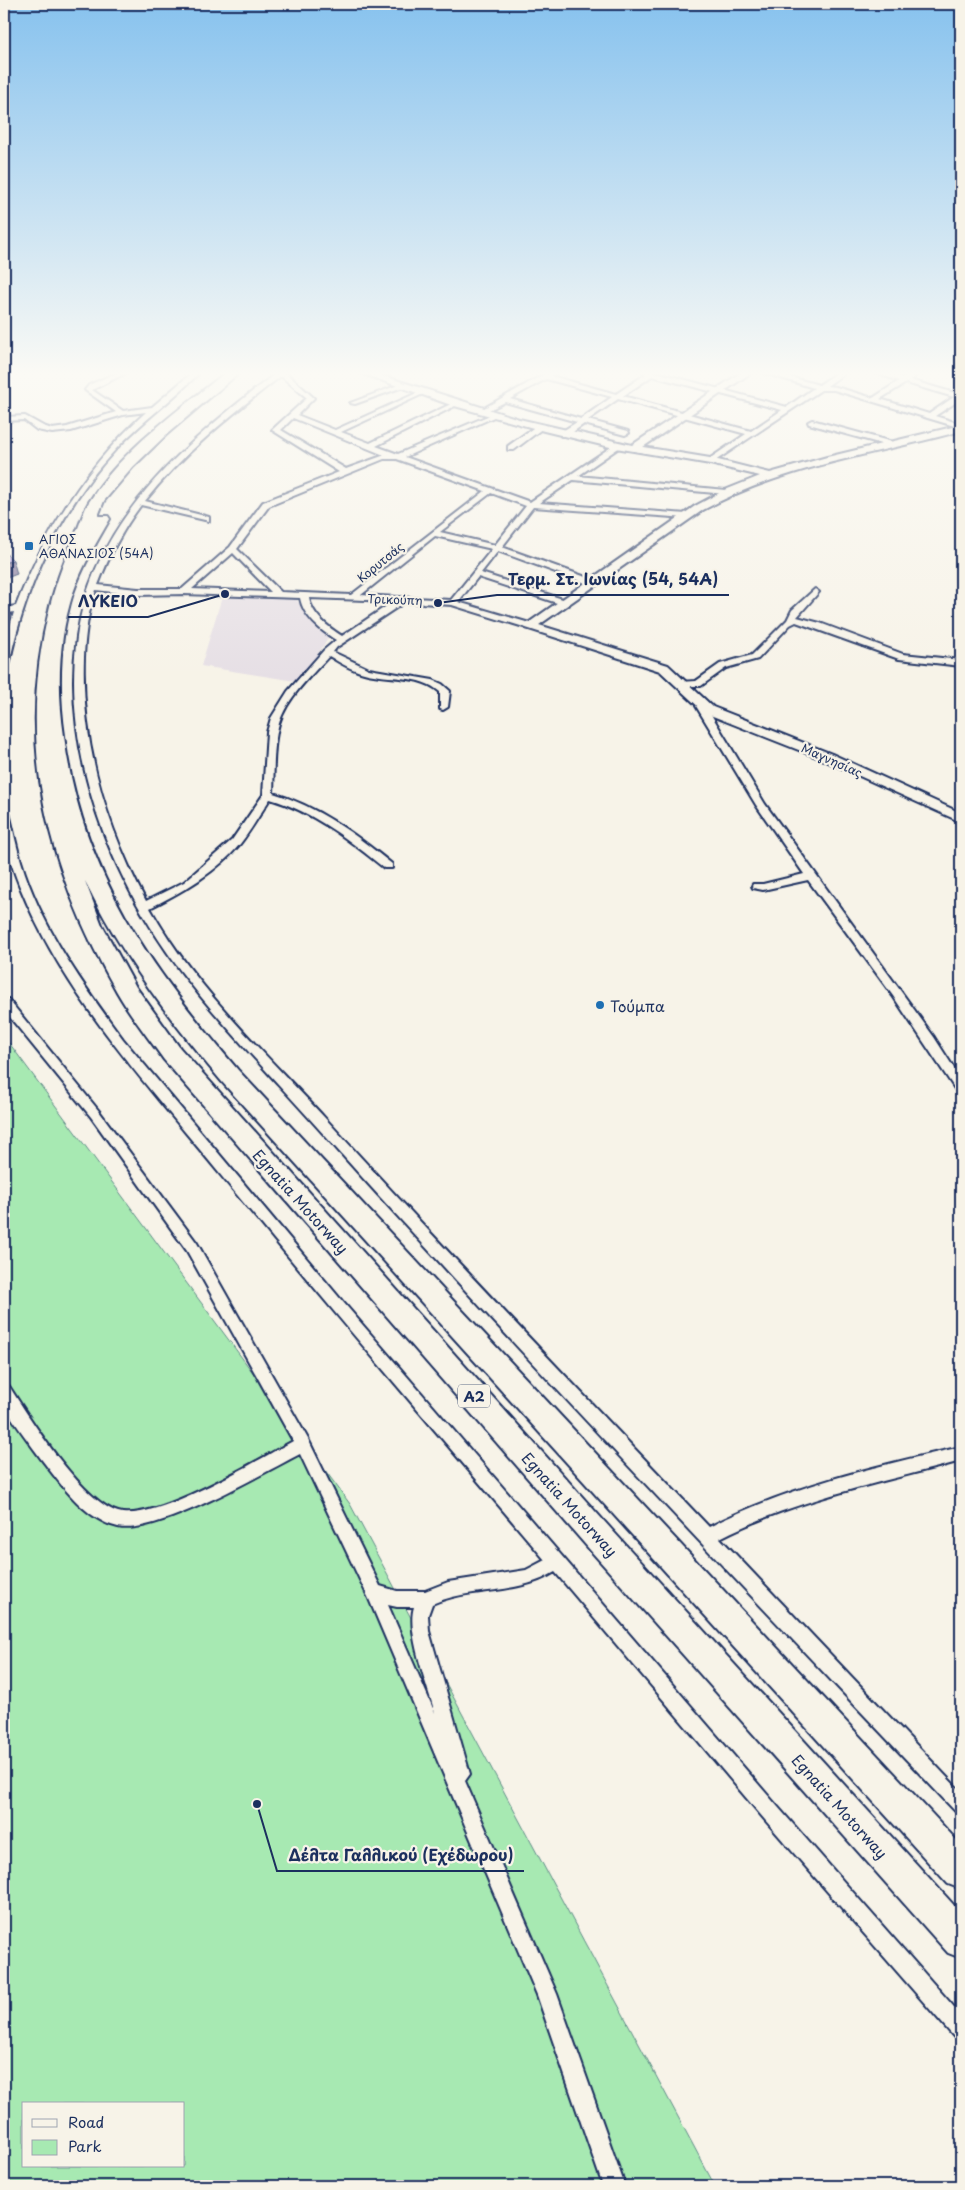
<svg xmlns="http://www.w3.org/2000/svg" width="965" height="2190" font-family="'Playpen Sans',sans-serif">
<style>
.built{fill:#e6dfe5}
.green{fill:#a7e9b2;stroke:#618c88;fill-rule:evenodd}
.lines{fill:none;stroke-linecap:round;stroke-linejoin:round}
.minor-casing{stroke:#1b2f5e;stroke-width:4}
.tertiary-casing{stroke:#1b2f5e;stroke-width:4}
.motorway-casing{stroke:#1b2f5e;stroke-width:4}
.minor{fill:#f7f3e8;fill-rule:evenodd}
.tertiary{fill:#f7f3e8;fill-rule:evenodd}
.motorway{fill:#f7f3e8;fill-rule:evenodd}
.shaded-wall{fill:#867a9c;stroke:#1b2f5e}
.building{fill:#c0afdf;stroke:#1b2f5e}
.poi-dot{fill:#1f6fb2;stroke:#f7f3e8;stroke-width:2}
.labels{text-anchor:middle;dominant-baseline:central;stroke-width:4.5;stroke-linejoin:round;paint-order:stroke}
.far-poi-label{font-size:12px;fill:#1b2f5e;stroke:#f7f3e8;text-anchor:start}
.far-street-label{font-size:12px;fill:#1b2f5e;stroke:#f7f3e8}
.shield{fill:#f7f3e8;stroke:#5d6a87;stroke-width:1}
.shield-label{font-size:14px;font-weight:bold;fill:#1b2f5e}
.poi-label{font-size:15px;fill:#1b2f5e;stroke:#f7f3e8;text-anchor:start}
.street-label{font-size:15px;fill:#1b2f5e;stroke:#f7f3e8}
.leader{fill:none;stroke:#1b2f5e;stroke-width:2}
.callout-dot{fill:#1b2f5e;stroke:#f7f3e8;stroke-width:2}
.callout-label{font-size:16px;text-anchor:middle;font-weight:bold;fill:#1b2f5e;stroke:#f7f3e8;stroke-width:4.5;stroke-linejoin:round;paint-order:stroke}
</style>
<rect width="100%" height="100%" fill="#f7f3e8"/>
<filter id="ink" filterUnits="userSpaceOnUse"><feTurbulence type="fractalNoise" baseFrequency=".02" numOctaves="2"/><feDisplacementMap in="SourceGraphic" scale="10" xChannelSelector="R" yChannelSelector="G"/><feConvolveMatrix kernelMatrix="1 2 1 2 8 2 1 2 1" color-interpolation-filters="sRGB"/></filter>
<g filter="url(#ink)">
<!-- built -->
<path class="built" d="M222,597L296,599L329,637L317,655L295,681L201,666Z"/>
<!-- green -->
<path class="green" d="M4,1036L350,1504L715,2186H4ZM24,2104H184V2166H24Z"/>
<g class="lines">
<defs>
<path id="minor" d="M118,372H128L92,390L123,411L152,407L193,372H200C173,400 143,420 116,449C61,507 25,587 9,665L4,668V646L14,612L4,614V608L16,606C45,531 86,466 146,412L123,415L71,431L52,433L37,430L24,420L4,421V417L25,416L43,426L52,429L67,427L116,412L85,390L89,385Z
M277,372H285L314,398L297,415L335,430L419,392H423V394L341,432L370,443L453,403H457V405L376,446L398,454L490,415H494V417L405,457L530,502L617,443H620V447L578,476L726,490L730,492L726,494L573,480L539,503L687,514L691,516L687,518L533,507L502,547L597,581V585H591L498,551L481,573L569,601V605H563L478,577L458,602L533,624V628H527L452,605L405,602L337,647L333,652L369,669L433,680L442,684L450,691L448,707L443,710L440,709V692C420,674 389,680 364,673C352,670 340,663 329,656C309,678 282,702 277,732C273,752 274,773 273,793C319,807 355,834 392,864V868H384C349,840 314,812 270,799C260,814 251,830 240,844C216,873 183,891 150,908C194,987 263,1051 324,1117C450,1256 580,1391 709,1527C787,1487 876,1466 961,1447V1461C879,1483 796,1499 720,1538L961,1792V1814L955,1811C766,1611 576,1413 391,1209C353,1168 317,1126 279,1085C229,1030 178,976 141,911C95,832 64,730 77,637C93,517 188,442 277,372ZM281,376L307,398L272,430L339,472L263,502L230,547L182,589H138L98,585C109,556 122,530 141,505L209,521V517L145,501C183,453 232,414 281,376ZM293,418L384,455H385L346,469L281,430ZM384,459H397L485,491L351,595L281,592L237,549L269,506ZM491,493L526,506L495,545L440,532ZM435,536L492,549L451,600L361,595ZM233,553L271,592L192,589ZM96,590L138,595L184,594L300,598C303,616 321,631 336,640L324,650L288,691L271,718L267,732L263,795L232,840L184,882L146,901C106,826 81,743 84,657C85,635 88,610 96,590ZM309,598L394,601L342,636C328,627 312,615 309,598Z
M548,372L555,373L551,376L616,394L646,374L643,372H656L787,407L814,388L761,372H772L819,385L838,372H846L827,386L836,387L873,398L899,381L874,372H885L904,378L913,372H921L910,380L958,394L961,393V399L935,416L961,424V428L834,390H821L712,463H709V459L746,434L618,399L588,420L628,431L629,433L625,435L584,424L567,436H561V432L577,422L505,402L483,413L477,412ZM652,376L782,410L751,431L623,396ZM546,379L612,397L581,419L510,399ZM906,383L954,397L929,414L880,399Z
M401,384L403,385V387L355,404L350,403Z
M812,420L896,443L897,445L893,447L809,424L808,422Z
M536,426L543,428L514,450H508V446Z
M815,589L819,592L797,617L820,623L903,654L961,660V666L899,659L796,622L790,625L758,659L726,668L701,686H680V682L696,681L720,664L752,655L787,620L792,610Z
M701,703L706,706L765,804L934,1037L961,1079V1094L957,1092L893,996L808,880L763,890L753,888L752,886L753,884H763L804,874L756,805L696,706Z
M4,810L9,813C13,829 16,845 21,861C41,927 83,985 123,1039L343,1302L778,1807L961,2015V2040L954,2037L765,1820L555,1572C516,1596 472,1586 432,1604L428,1615L429,1631L470,1774L465,1781L557,1994L625,2186H603L537,1995L369,1599L300,1454C263,1473 156,1536 118,1527C86,1520 61,1485 42,1460C34,1449 7,1414 4,1403C2,1398 4,1390 4,1384L9,1386C31,1420 81,1500 118,1512C154,1523 259,1459 293,1441L187,1251L91,1117L4,1010V998L8,999L99,1111L197,1243L308,1439L380,1586L397,1591H425L448,1582L526,1570L545,1560C451,1449 356,1339 263,1226C237,1195 211,1163 185,1132C122,1056 57,979 20,887C10,862 2,837 4,810ZM388,1605L397,1607H414C406,1631 428,1687 435,1713Z"/>
<path id="tertiary" d="M358,372H371L519,419L632,445L742,372H752L643,447L710,458L770,473L827,457L961,425V431C873,455 783,466 703,510L539,625L668,665L713,707L832,754L961,813V822L824,760L705,713L660,671L526,628L524,626L695,506L725,490L760,476L710,464L610,447L544,431L451,405Z"/>
<path id="motorway" d="M226,372H240L166,435L133,467L104,501L98,516H108L110,519C96,543 82,567 73,593C58,640 57,688 64,736C82,874 150,967 238,1070L961,1845V1889L948,1884L222,1082C169,1019 121,955 85,881L102,925L136,987L180,1048L612,1530L961,1913V1958L948,1953L590,1550L164,1060C148,1037 130,1015 117,992C47,869 15,745 50,606C57,578 67,554 78,528C82,518 85,507 91,499C122,450 181,408 226,372Z"/>
</defs>
<!-- minor casing -->
<use href="#minor" class="minor-casing"/>
<!-- tertiary casing -->
<use href="#tertiary" class="tertiary-casing"/>
<!-- motorway casing -->
<use href="#motorway" class="motorway-casing"/>
<!-- minor -->
<use href="#minor" class="minor"/>
<!-- tertiary -->
<use href="#tertiary" class="tertiary"/>
<!-- motorway -->
<use href="#motorway" class="motorway"/>
</g>
<!-- shaded-wall -->
<path class="shaded-wall" d="M13,560L17,574L4,579V563Z"/>
<!-- building -->
<path class="building" d="M4,553H5L13,560L4,563Z"/>
</g>
<!-- sky -->
<linearGradient id="sky" x2="0" y2="1"><stop stop-color="#87c2ee"/><stop offset="0.55" stop-color="#fbfaf5"/><stop offset="1" stop-color="#fbfaf5" stop-opacity="0"/></linearGradient>
<rect width="965" height="679" fill="url(#sky)"/>
<!-- markers -->
<g class="poi-dot">
<rect x="24" y="541" width="10" height="10" rx="2.5"/>
<circle cx="600" cy="1005" r="5"/>
</g>
<g class="labels">
<!-- far-poi labels -->
<g class="far-poi-label">
<text x="39" y="539">ΑΓΙΟΣ<tspan x="39" dy="14">ΑΘΑΝΑΣΙΟΣ (54Α)</tspan></text>
</g>
<!-- far-street labels -->
<g class="far-street-label">
<text transform="translate(380 562) rotate(-39)">Κορυτσάς</text>
<text transform="translate(395 599) rotate(2)">Τρικούπη</text>
<text transform="translate(832 760) rotate(24)">Μαγνησίας</text>
</g>
<!-- shield labels -->
<rect class="shield" x="458" y="1384.5" width="32" height="23" rx="4"/>
<g class="shield-label">
<text x="474" y="1396">Α2</text>
</g>
<!-- poi labels -->
<g class="poi-label">
<text x="610" y="1005">Τούμπα</text>
</g>
<!-- street labels -->
<g class="street-label">
<text transform="translate(301 1201) rotate(48)">Egnatia Motorway</text>
<text transform="translate(570 1504) rotate(48)">Egnatia Motorway</text>
<text transform="translate(840 1806) rotate(48)">Egnatia Motorway</text>
</g>
</g>
<!-- callouts -->
<path class="leader" d="M438 603L497 595H729M225 594L148 617H68M257 1804L277 1871H524"/>
<g class="callout-dot">
<circle cx="438" cy="603" r="5"/>
<circle cx="225" cy="594" r="5"/>
<circle cx="257" cy="1804" r="5"/>
</g>
<g class="callout-label">
<text x="613" y="585">Τερμ. Στ. Ιωνίας (54, 54Α)</text>
<text x="108" y="607">ΛΥΚΕΙΟ</text>
<text x="401" y="1861">Δέλτα Γαλλικού (Εχέδωρου)</text>
</g>
<!-- margin -->
<rect width="965" height="2190" fill="none" stroke="#f7f3e8" stroke-width="20"/>
<rect x="10" y="10" width="945" height="2170" fill="none" stroke="#1b2f5e" stroke-width="2" filter="url(#ink)"/>
<!-- legend -->
<rect x="22" y="2102" width="162" height="65" fill="#f7f3e8" stroke="#9fa5b1"/>
<rect x="32" y="2119" width="25" height="8" fill="#f7f3e8" stroke="#9fa5b1"/>
<text x="68" y="2128" font-size="15" fill="#1b2f5e">Road</text>
<rect x="32" y="2140" width="25" height="15" fill="#a7e9b2" stroke="#9fa5b1"/>
<text x="68" y="2152" font-size="15" fill="#1b2f5e">Park</text>
</svg>
